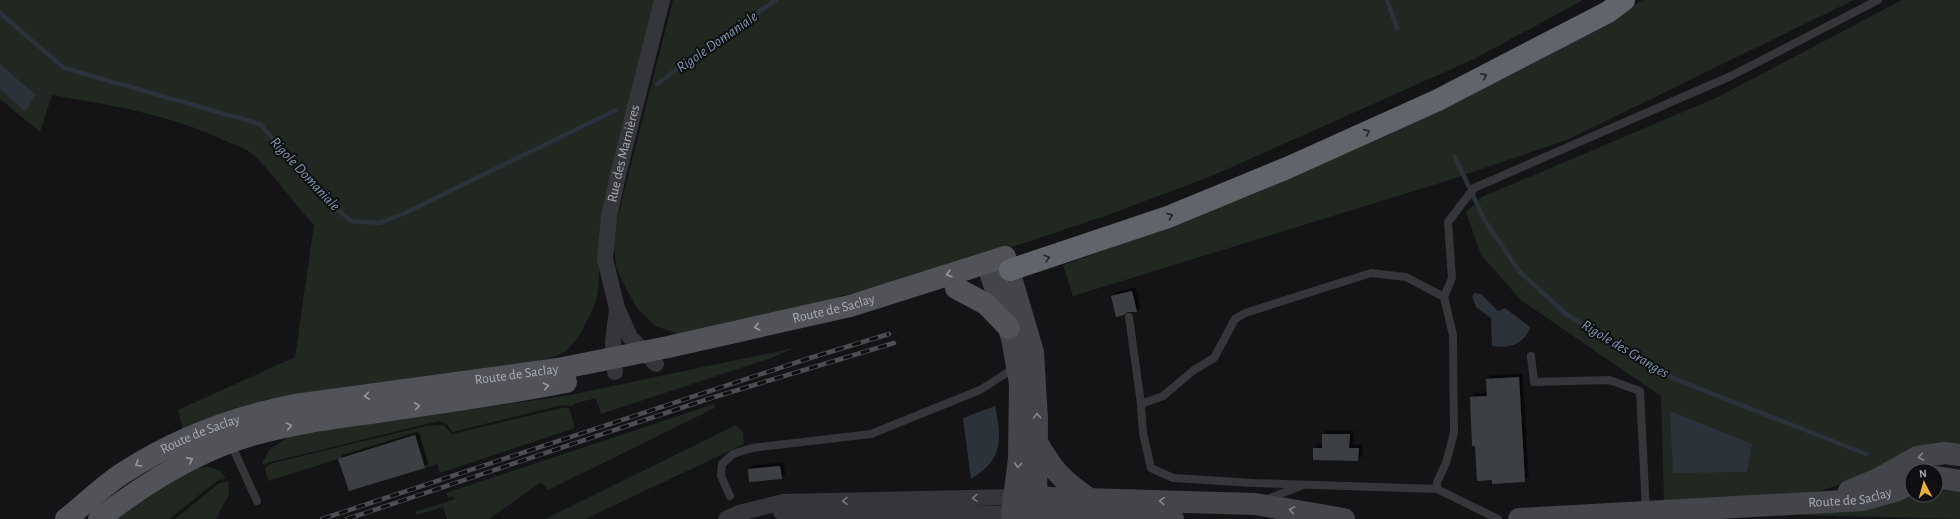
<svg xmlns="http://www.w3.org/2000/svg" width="1960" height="519" font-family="'Alegreya Sans',sans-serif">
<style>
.green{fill:#202821}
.water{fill:#2b3239}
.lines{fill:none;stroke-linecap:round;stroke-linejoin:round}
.stream{stroke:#2b3239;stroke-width:4.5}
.building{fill:#3e3f43;filter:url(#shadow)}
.service{stroke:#35363a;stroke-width:8}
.minor{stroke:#35363a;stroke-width:16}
.secondary{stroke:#43454a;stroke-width:22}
.primary{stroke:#515359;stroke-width:22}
.motorway{stroke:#62646b;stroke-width:22}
.rail-casing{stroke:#4c4e53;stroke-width:4.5}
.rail{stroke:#0f0f11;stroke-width:3;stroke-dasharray:9;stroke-linecap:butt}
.oneway{stroke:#242428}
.oneway2{stroke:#9699a3}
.oneway3{stroke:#848790}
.oneway4{stroke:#74767e}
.labels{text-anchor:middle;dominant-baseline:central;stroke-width:4;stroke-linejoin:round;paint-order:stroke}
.street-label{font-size:14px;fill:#a7abb5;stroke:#0f0f11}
.water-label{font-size:15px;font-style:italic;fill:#7f98ae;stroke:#0f0f11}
</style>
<defs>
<filter id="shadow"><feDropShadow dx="3.5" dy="-3.5" stdDeviation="0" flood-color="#0009"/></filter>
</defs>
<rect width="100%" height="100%" fill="#141416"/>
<!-- green -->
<path class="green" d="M0,0H658L599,262C599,296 598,302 581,332C576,339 571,348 563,353C554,357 543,360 533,363L183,429L178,410L295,357L314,225C292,202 275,175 252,154C246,148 235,145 228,142C172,115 112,105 52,95L40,132L0,99Z
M673,0H1583L1474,59L1214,175L1105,216L985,256L796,309L678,334L655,326L637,308L622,281L616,266L613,235Z
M1643,0H1854L1567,140L1443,182L1073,296L1063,265L1188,221L1413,121Z
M1902,0H1960V446L1817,492L1664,501L1661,396L1522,301L1481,255L1466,212L1482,197L1718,97Z
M794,348L771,358L601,414L596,398L573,404V406L562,405L452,432L447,424L439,421L271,462L263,465L262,463L270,449L292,435L570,395Z
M714,404L715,408L548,490L541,482L489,519H447L443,507L417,515L415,512L455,499L453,496L448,498L446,493Z
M562,408H569L575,428L440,473L437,464L425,468L338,459L268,481L265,468L273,463L426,426L443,425L452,434Z
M736,425L743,432L744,444L740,446L585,519H545Z
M209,467L220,471L226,478L217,481L169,519H112L189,469Z
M228,481L229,494L216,519H175L218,484Z
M1936,482L1960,484V519L1800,515C1846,510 1890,495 1936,495Z"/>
<!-- water -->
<path class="water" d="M0,64L36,95L25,111L0,89Z
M1475,293L1481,294L1498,311L1505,308L1530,327C1525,344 1509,349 1492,346L1491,318L1476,307L1472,296Z
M995,406C1002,440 1003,460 971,479L963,418Z
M1670,411L1752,444L1747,472L1673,473Z"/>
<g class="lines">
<!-- stream -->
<path class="stream" d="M1387,0L1397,28
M0,13L64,68L260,124L328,202L351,221L380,223L405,213L616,110
M657,84L694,56L776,0
M1455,157L1485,221L1519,271L1566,314L1675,379L1866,454"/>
</g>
<!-- building -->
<path class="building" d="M1132,291L1137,312H1128L1124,315L1116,317L1111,296Z
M1519,377L1525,482L1492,484V480L1477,481L1475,446H1472L1470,397L1487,396L1486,379Z
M1322,434H1350L1349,448H1359L1358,461L1313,460V448H1322Z
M415,435L425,468L349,491L338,459Z
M780,466L782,479L749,482L748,469Z"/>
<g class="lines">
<!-- service -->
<path class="service" d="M1129,317L1141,404
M1531,356L1534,382L1609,380L1640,391L1646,511
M231,444L257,501
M1437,489L1254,483L1173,478L1151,468L1143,433L1141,404L1163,396L1194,370L1214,358L1235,319L1245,313L1371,273L1406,277L1444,297
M730,496L721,476L722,464L733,454L752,448L871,434L980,390L1016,367
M1265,500L1301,486
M1498,519L1437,489V482L1446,463L1454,433L1453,335L1444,297L1452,278L1448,222L1474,188L1731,76L1878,0"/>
<!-- minor -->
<g class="minor">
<path id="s1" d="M656,364L630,337L617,308L605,259L609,216L619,171L662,0"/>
<path d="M615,372L613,343L617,309"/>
<path d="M781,512L1012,514"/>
<path d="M726,519L739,513L783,502L1014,497"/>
</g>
<!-- secondary -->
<g class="secondary">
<path d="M1005,257L1033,352L1037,419L1036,511"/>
<path d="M987,263L1012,338L1020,383L1019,459L1012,514L1173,519"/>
<path d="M1037,442C1053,471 1063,481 1091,500"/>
<path d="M1936,477L1960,481"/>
<path d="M1849,491L1876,480L1917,457L1945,453L1960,455"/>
<path d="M1014,497L1255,504L1344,519"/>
<path id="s2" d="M1519,519L1863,500L1895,491L1912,483"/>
</g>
<!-- primary -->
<g class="primary">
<path d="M956,288L986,304L1009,328"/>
<path id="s3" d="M66,519C85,504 103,486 123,473C175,439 233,417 295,405L558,369L668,347L850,306L1005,257"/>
<path d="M99,519C144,484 196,451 252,435C293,423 335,418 377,412C441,403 504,394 566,382"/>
</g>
<!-- motorway -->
<path class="motorway" d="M1010,270L1168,217L1287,168L1438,100L1608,12L1624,0"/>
<defs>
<path id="rail" d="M322,519L810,358L889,334
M347,519L711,398L894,343"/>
</defs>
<!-- rail casing -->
<use href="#rail" class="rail-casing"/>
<!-- rail -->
<use href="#rail" class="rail"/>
</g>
<!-- one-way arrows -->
<defs><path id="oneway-chevron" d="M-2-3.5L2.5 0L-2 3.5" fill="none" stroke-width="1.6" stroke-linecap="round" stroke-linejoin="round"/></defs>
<g class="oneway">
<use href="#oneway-chevron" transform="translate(1484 76) rotate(-27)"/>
<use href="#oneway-chevron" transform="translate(1367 132) rotate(-24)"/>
<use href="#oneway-chevron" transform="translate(1170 216) rotate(-21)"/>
<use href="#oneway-chevron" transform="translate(1047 258) rotate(-19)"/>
</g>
<g class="oneway2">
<use href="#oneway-chevron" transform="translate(949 274) rotate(164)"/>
<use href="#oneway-chevron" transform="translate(757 327) rotate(167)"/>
<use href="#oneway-chevron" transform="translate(546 386) rotate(-11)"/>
<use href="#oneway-chevron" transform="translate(367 396) rotate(173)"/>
<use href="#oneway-chevron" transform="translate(417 406) rotate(-8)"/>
<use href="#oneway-chevron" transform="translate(289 426) rotate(-12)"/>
<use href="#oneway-chevron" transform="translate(190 460) rotate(-28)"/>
<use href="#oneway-chevron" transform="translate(138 464) rotate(149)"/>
</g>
<g class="oneway3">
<use href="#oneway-chevron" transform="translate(1037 416) rotate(-93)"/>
<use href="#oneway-chevron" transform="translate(1921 457) rotate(168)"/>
<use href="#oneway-chevron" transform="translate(1018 465) rotate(94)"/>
<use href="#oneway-chevron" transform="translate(1162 501) rotate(-178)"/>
<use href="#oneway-chevron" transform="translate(1292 510) rotate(-170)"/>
</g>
<g class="oneway4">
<use href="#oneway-chevron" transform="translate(975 498) rotate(179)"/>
<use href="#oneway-chevron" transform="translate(845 501) rotate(179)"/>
</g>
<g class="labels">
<!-- street labels -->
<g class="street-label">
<text stroke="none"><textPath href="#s1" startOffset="227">Rue des Marnières</textPath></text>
<text stroke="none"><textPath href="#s3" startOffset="807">Route de Saclay</textPath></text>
<text stroke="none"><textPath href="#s3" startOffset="483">Route de Saclay</textPath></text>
<text stroke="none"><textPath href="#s3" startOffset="160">Route de Saclay</textPath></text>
<text stroke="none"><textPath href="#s2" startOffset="332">Route de Saclay</textPath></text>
</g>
<!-- water labels -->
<g class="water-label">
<text transform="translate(717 42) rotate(-35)">Rigole Domaniale</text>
<text transform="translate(305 174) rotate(47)">Rigole Domaniale</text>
<text transform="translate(1625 349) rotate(31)">Rigole des Granges</text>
</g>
</g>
<!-- north arrow -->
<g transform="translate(1924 483) rotate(354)"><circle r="19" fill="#0f0f11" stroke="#4c4d53"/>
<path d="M0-3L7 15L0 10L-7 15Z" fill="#e6af3b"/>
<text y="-6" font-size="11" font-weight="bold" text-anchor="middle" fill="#a7abb5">N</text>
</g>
</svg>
